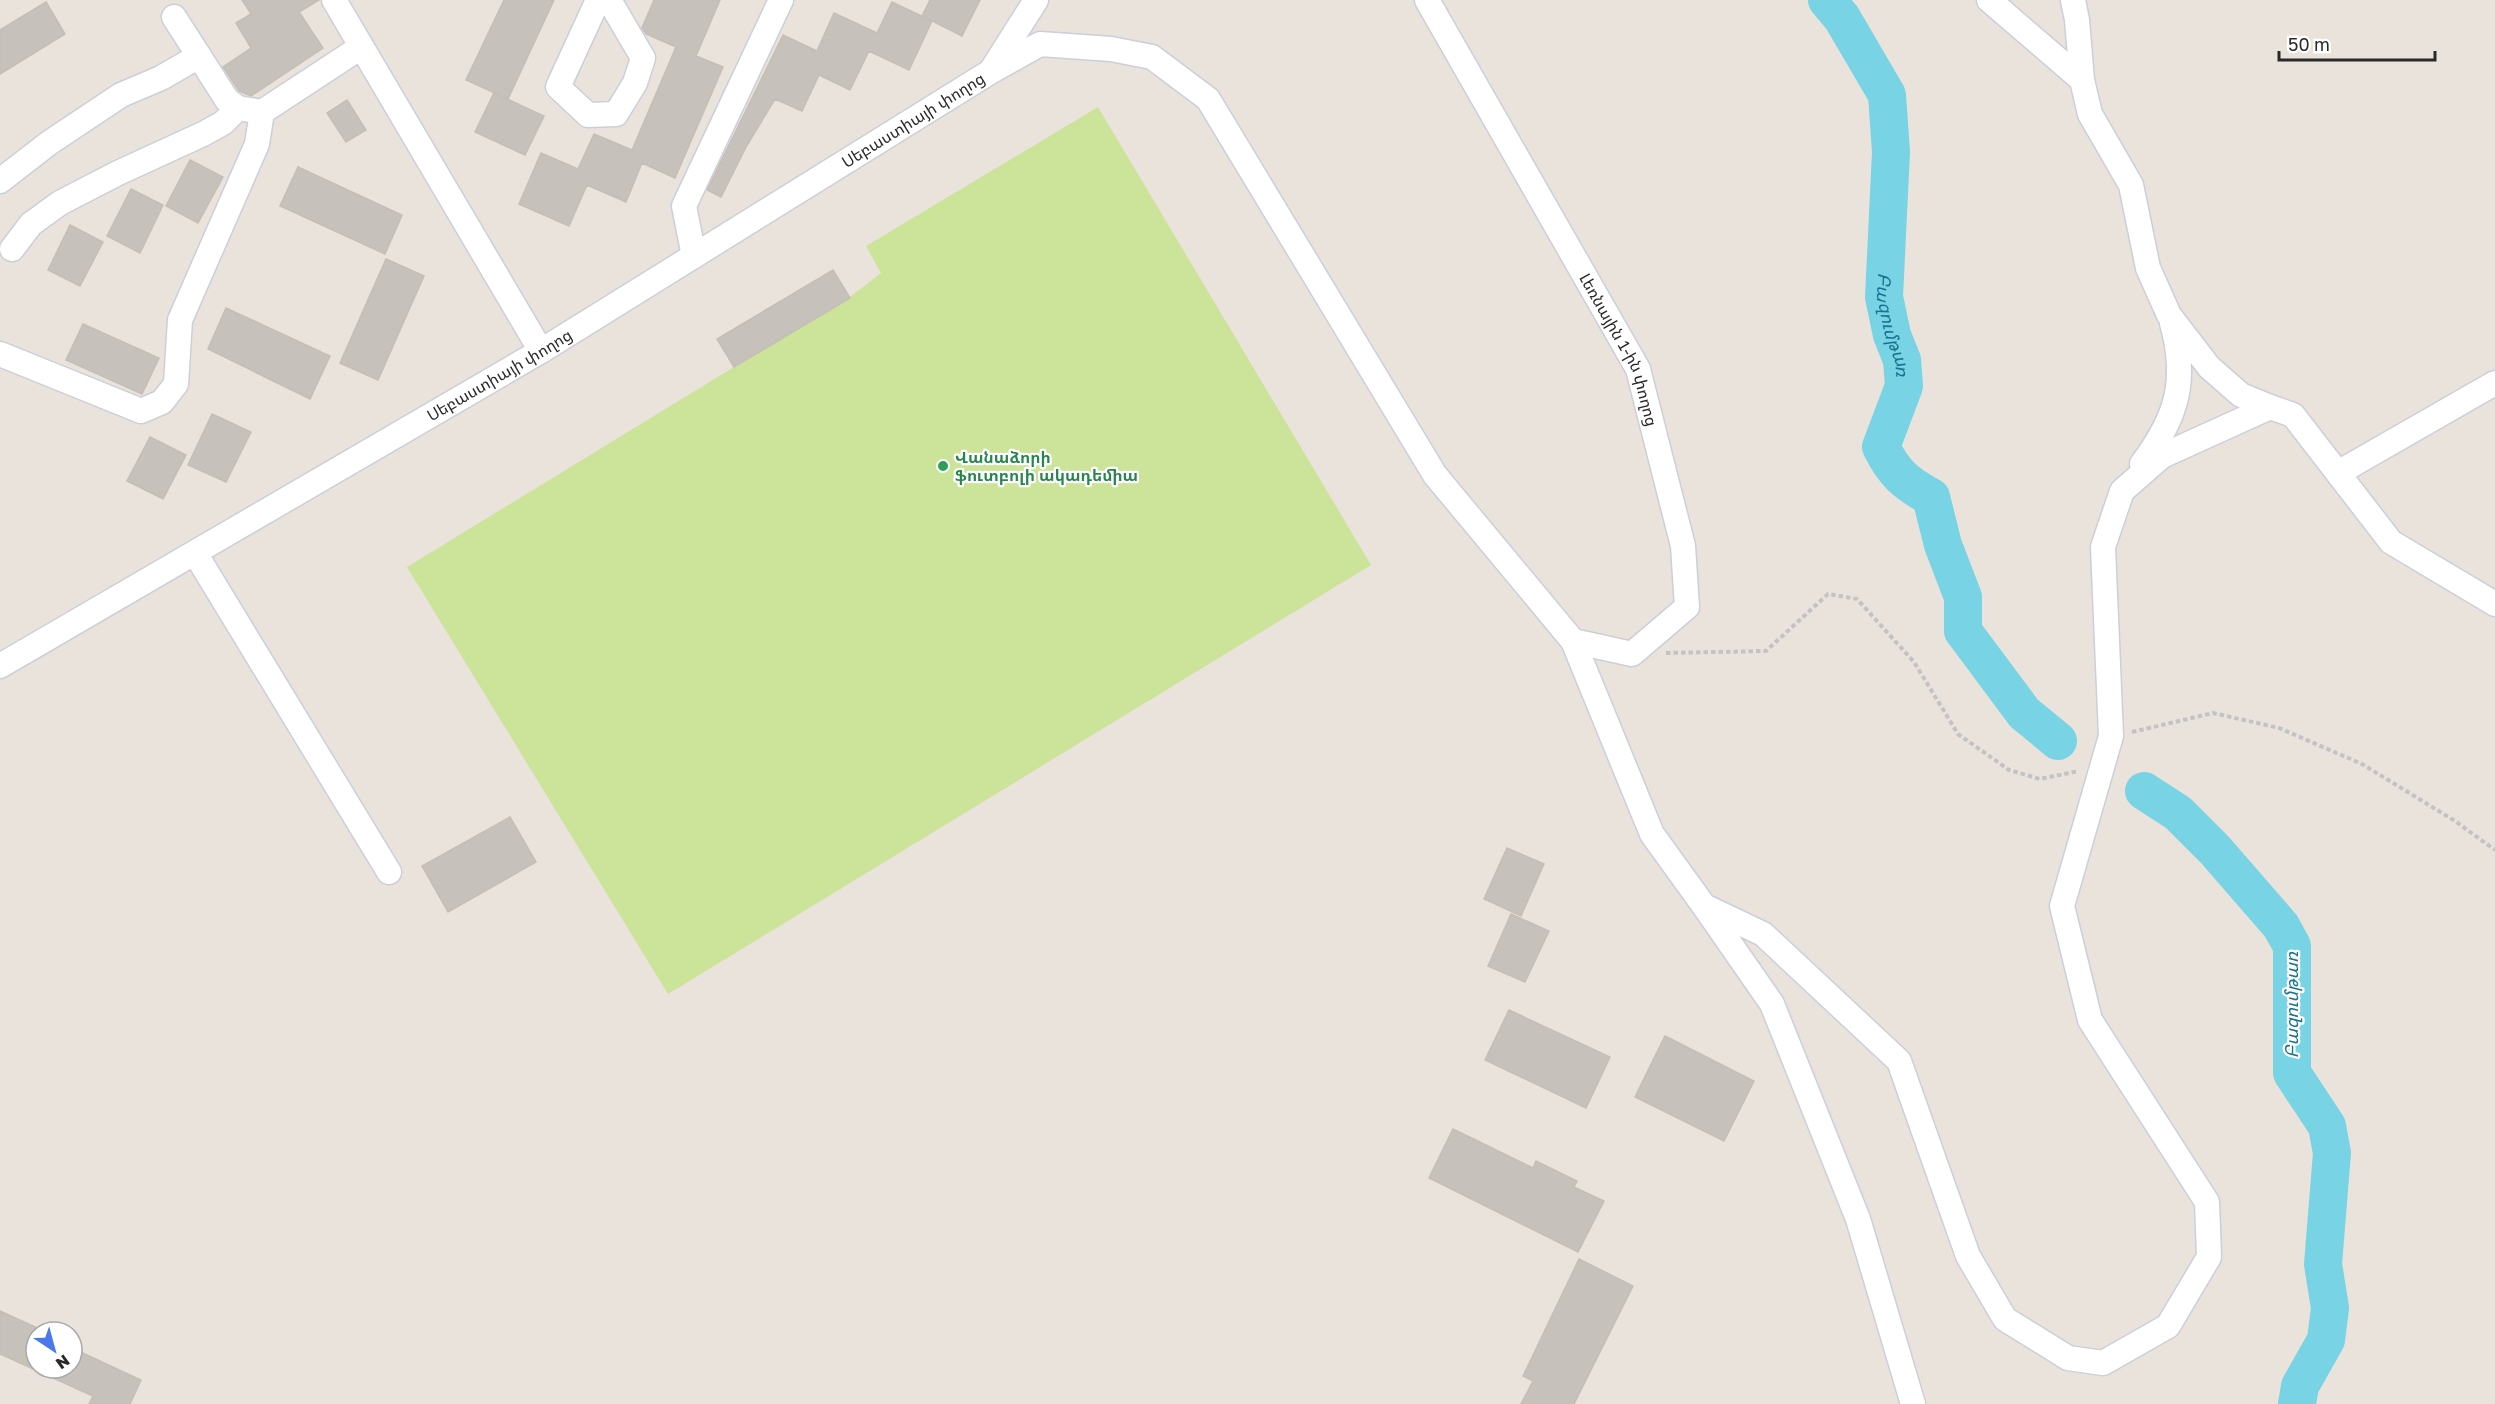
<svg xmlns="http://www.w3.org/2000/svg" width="2495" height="1404" font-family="'Golos Text','Noto Sans Armenian',sans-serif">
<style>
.pitch{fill:#cce39a}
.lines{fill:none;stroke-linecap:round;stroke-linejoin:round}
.river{stroke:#78d3e4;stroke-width:38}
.building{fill:#c6c1bb;stroke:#c5beb6;stroke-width:1.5}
.minor-casing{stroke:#cbcfda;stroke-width:27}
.path{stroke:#c3c3c3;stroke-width:4;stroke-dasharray:4.5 3;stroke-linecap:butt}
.minor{stroke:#fff;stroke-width:24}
.leisure-dot{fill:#2e9e5b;stroke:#fff;stroke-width:2}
.labels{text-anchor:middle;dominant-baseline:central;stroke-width:4.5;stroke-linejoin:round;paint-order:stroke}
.street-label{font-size:16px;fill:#292929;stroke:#fff}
.leisure-label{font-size:16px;font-weight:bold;fill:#27864d;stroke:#fff;text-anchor:start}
.water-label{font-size:18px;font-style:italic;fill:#19728e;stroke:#fff}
</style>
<rect width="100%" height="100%" fill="#eae3dc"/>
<!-- pitch -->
<path class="pitch" d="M1098,107L1371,565L668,994L407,567L734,367L717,339L833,270L850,297L881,273L866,246Z"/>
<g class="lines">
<!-- river -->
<g class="river">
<path id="s1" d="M1827,0L1842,18L1887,95L1891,152L1884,297L1892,335L1902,360L1904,386L1881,447C1894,473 1905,483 1931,497L1943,545L1963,597V631L2024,713L2058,741"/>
<path d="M2144,791L2178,813L2215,850L2281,926L2292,946V1073L2327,1126L2332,1153L2323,1264L2330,1308L2326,1340L2300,1386L2297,1404"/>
</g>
</g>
<!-- building -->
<path class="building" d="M242,0H319L299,12L323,48L251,96L239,91L223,67L251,48L236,23L251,14Z
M504,0H554L508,99L466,80Z
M654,0H720L696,56L723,67L675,178L642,163L626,202L587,185L569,226L519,204L541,153L578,169L594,134L632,150L676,47L646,34L642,28Z
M930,0H980L962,36L922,16Z
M46,2L65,34L0,74V30Z
M892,2L932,21L909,70L869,51L850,90L819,75L802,111L775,99L746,147L721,197L707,190L783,35L817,51L834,13L877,33Z
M494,93L544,116L525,155L475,132Z
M347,100L366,130L346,142L327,113Z
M190,160L223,177L198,223L166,206Z
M298,167L402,215L385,254L280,206Z
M131,189L163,205L140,253L107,236Z
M70,225L103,242L80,286L48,270Z
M386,259L424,276L378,380L340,363Z
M833,270L850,298L734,367L717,339Z
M226,308L330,356L310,399L208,349Z
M83,324L159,358L142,394L66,360Z
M212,414L251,432L226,482L188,465Z
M150,437L186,455L163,499L127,481Z
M510,817L536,862L448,912L422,866Z
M1507,848L1544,864L1521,916L1484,899Z
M1511,914L1549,931L1525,982L1488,966Z
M1509,1010L1610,1057L1586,1108L1485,1060Z
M1665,1036L1754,1081L1724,1141L1635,1097Z
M1453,1129L1533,1168L1536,1161L1577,1181L1574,1187L1604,1201L1578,1252L1429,1178Z
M1579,1259L1633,1286L1574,1404H1521L1533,1381L1523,1376Z
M0,1311L46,1332H36V1368H72V1348L141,1380L130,1404H89L93,1396L0,1354Z"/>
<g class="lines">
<defs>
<g id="minor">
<path d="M334,0L541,351"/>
<path d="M598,0L558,87L588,115L616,114L635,83L643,58L609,0"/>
<path id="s2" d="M1427,0L1638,369L1683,546L1687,607L1632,654L1573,641"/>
<path d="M1989,0L2082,80"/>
<path d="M2073,0L2077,20L2082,80L2090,114L2131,185L2148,268L2169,315L2209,367L2241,395L2270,407"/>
<path d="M174,17L199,56"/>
<path d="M993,68L1036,0"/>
<path d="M0,181L49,143L121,95L161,78L199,56L227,100L238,108L262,112"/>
<path d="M12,249L31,224L60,203L118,173L203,134L223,123L238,108"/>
<path d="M694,256L684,206L781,0"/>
<path d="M0,354L141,411L162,402L176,384L180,320L257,144L262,112L361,47"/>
<path d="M2142,464C2177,417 2188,381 2172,323"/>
<path d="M2338,473L2495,383"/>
<path d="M195,553L389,872"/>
<path id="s3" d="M0,666L541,351L990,72L1040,44L1111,49L1152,57L1208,99L1435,475L1573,641L1652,834L1704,906L1763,934L1899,1061L1968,1256L2005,1319L2068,1358L2103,1363L2168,1326L2209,1257L2207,1202L2090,1020L2062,906L2111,736L2103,547L2122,491L2162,456L2270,407L2293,415L2391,542L2495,604"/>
<path d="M1704,906L1772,1004L1858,1219L1913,1404"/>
</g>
</defs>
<!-- minor casing -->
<use href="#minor" class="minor-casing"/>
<!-- path -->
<path class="path" d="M1666,653L1766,651L1828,594L1857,599L1914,662L1958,734L2009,770L2040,779L2079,771
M2132,732L2213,713L2279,728L2362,764L2455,821L2495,850"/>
<!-- minor -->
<use href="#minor" class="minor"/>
</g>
<!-- markers -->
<circle class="leisure-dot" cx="943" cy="466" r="6"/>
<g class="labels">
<!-- street labels -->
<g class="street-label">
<text stroke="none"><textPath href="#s3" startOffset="1064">Սեբաստիայի փողոց</textPath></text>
<text stroke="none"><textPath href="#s2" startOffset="400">Լեռնային 1-ին փողոց</textPath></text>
<text stroke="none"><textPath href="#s3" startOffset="578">Սեբաստիայի փողոց</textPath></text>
</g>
<!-- leisure labels -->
<g class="leisure-label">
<text x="955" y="457">Վանաձորի<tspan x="955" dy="18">ֆուտբոլի ակադեմիա</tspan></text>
</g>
<!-- water labels -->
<g class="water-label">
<text stroke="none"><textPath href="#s1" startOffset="344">Բազումթառ</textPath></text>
<text transform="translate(2291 1005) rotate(-90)">Բազումթառ</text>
</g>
</g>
<!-- north arrow -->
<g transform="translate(54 1350) rotate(144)"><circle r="28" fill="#ffffff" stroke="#a9a9a9" stroke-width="1.5"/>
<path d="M0-4.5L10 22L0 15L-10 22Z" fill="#4979ea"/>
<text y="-9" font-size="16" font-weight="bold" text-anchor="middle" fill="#292929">N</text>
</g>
<!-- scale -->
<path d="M2279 51v9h156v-9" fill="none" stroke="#292929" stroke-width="3"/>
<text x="2288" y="51" font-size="18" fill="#292929" stroke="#ffffff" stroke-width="4.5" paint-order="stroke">50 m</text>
</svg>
